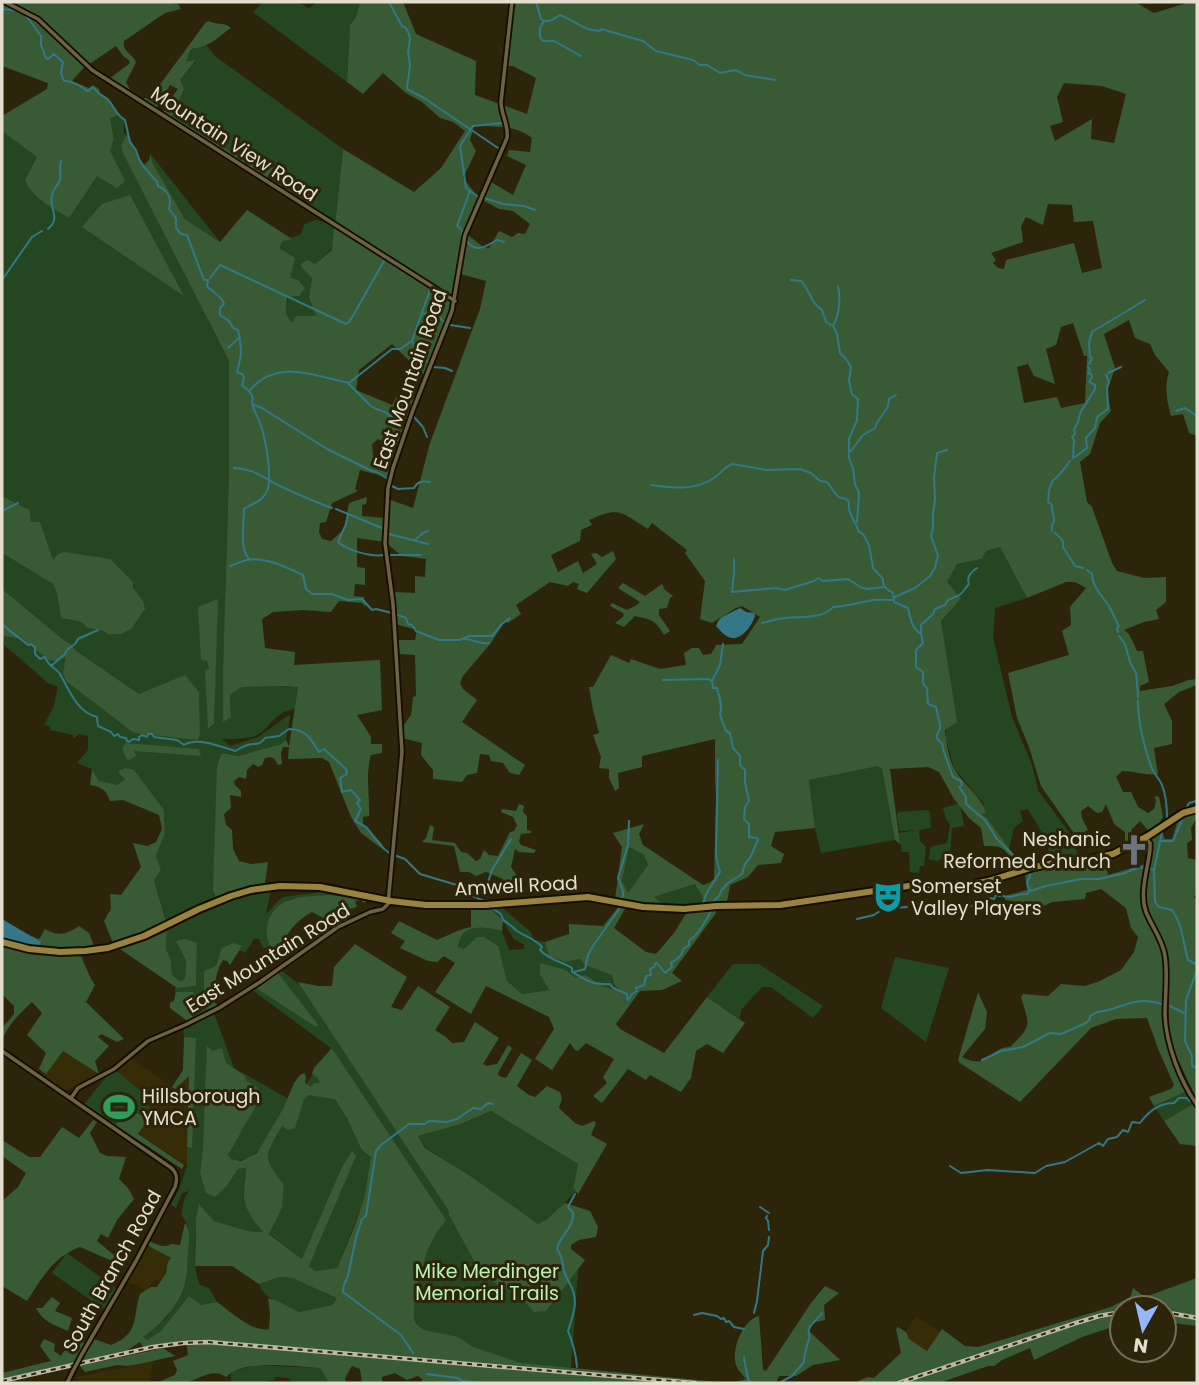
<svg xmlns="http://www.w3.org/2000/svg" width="1199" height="1385" font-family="Poppins,sans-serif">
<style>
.built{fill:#372c08}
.green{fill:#244722;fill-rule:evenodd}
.forest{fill:#385b36;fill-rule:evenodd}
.water{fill:#327887}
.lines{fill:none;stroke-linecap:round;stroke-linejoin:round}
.stream{stroke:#327887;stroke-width:2}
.minor-casing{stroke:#150d00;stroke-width:7}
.major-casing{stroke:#150d00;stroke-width:10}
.minor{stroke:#6c6247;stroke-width:3.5}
.major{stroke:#988340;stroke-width:6}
.rail-casing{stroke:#beb9a7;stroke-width:4.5}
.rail{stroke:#2d250a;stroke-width:2;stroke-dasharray:5;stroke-linecap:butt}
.minor-bridge-casing{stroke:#150d00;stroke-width:7;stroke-linecap:butt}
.minor-bridge{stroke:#6c6247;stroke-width:3.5}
.labels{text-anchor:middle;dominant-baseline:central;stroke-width:6;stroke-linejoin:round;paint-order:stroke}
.street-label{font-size:19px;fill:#e3dece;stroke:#2d250a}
.poi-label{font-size:19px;fill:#e3dece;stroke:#2d250a;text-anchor:start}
.park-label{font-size:19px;fill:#baf4b5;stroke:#2d250a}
</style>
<rect width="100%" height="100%" fill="#2d250a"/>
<!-- built -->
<path class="built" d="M62,1050L101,1074L65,1091L43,1076Z
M131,1058L174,1088L189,1075L187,1166L137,1133L140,1098L143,1094L116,1070Z
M146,1245L171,1258L162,1279L152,1282L147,1291L127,1282Z
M916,1316L940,1332L927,1351L903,1336Z
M154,1361L149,1383H78L76,1377Z"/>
<!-- green -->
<path class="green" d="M263,2H298L309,8L318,2H360L356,17L350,25L347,82L253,12Z
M206,45L215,56L343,149L332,249L315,264L302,268L312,278L309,297L316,316L292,324L286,314L290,279L278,248L283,241L301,234L304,224L316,220L327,223L328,219L266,179L272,168L249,163L171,116L184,89L179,81L196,61L185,63C189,51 193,47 206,45Z
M119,115L124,118V134L129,132V135L126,136L158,220L229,361V470L223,670V721L231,717L230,695L242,687L298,686L295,709C273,712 272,727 257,735C250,739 231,739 222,739L230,746L258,737L289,715L290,717L286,740L281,744L238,756L222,753L213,891L216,897L166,922L154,879L161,870L156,855L165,834L164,810L119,771L125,780L117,786L99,781L92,769L77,763L88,750V736L79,734L73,739V735L50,730V726L44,725L53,708L58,687L48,683L2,643V636L23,639L48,660L67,656L198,739L200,732L199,692L139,694L75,650L71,644L65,641L2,589V553L53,584L57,594L61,618C70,622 82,619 88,628L101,630L108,634L143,601C137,595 132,591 133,582L129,579L53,561L31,522L30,510L2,496V128L110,151L114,139L110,117ZM217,599L214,724L209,729L205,672L209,669L207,661Z
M152,156L220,242L185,219L152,162Z
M1000,547L1027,598L995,608L993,637L1012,717L1032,765L1038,790L1068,831L1075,846L1079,858L1049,860L1048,843L1028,809L1020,811L1023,821L1014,828L1009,849L987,818L979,813L984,804L954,768L946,739L948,667L941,621L961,599L946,582L957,564L982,559L986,551Z
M879,765L882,769L895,840L821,853L815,828L809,780Z
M960,803L964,826L952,828L950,855H947L946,859H939L938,861L929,859L930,847L947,843L950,825L946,819L943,808Z
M927,810L930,812L931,828L919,830L920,841L926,847L924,866H920L919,873L910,872L909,852H902L898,833L917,830L901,831L899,830L897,815L898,812Z
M629,847L644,855L648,865L628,894L622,881Z
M695,884L703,898L701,904L667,907L654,897Z
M271,890L266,914L279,900L283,897L322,892V891L346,895H327L290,899L271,945V948L269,949L263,948L259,939H254L245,953L239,950L241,946L223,948L204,1007L210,1010L192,1019L194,992L175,993V988L196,986L197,943L186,960L185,978L181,982L172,975L171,960L166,949L167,931L215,907V905L239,897Z
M502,908L530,931L534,940L545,942L549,956L565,962L580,959L585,965L613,975L628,994L602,986L586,975L575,977L540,964V975L549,990L522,994L507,981L497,946C480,934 479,935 464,949L458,947C459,943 459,939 461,935C470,924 491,928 502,931L509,950L524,949V945L514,939L503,921L491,909Z
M895,957L949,968L926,1042L881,1008Z
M733,964H759L823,1006L813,1018L771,987H762L741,1010L740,1019L707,997Z
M281,970L301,986L447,1196L461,1186L470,1187L503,1200L425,1147L418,1136L461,1124L491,1111L578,1164L573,1188L576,1191L557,1211L540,1224L579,1256L571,1368L412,1354L360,1210L337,1268L314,1271L309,1266L349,1171L348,1158L302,1259L269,1233L282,1208L284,1185L269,1165L267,1151L282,1126L277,1120C265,1140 258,1164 231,1159L228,1155L203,1147L200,1172L227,1186L238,1169L246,1168L247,1175L243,1193L264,1232L248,1231L214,1221L199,1205C195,1225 191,1268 200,1285L209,1288L217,1302L201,1305L170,1322L161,1331L147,1340L142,1337L167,1317L176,1302L186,1280L188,1226L181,1214L185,1197L189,1191L182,1193L176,1208L171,1205L180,1187L187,1166V1147H192L190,1037H184L183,1029L214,1013L234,1068L294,1102L331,1048L252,990Z
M116,1070L144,1094L141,1098L153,1110L134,1138L84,1104L108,1075Z
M1187,1091L1193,1104L1164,1121L1154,1106Z
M67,1253L117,1289L105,1310L52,1273Z
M279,1277L292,1278L338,1297L332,1305L299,1312C285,1305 264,1300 259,1284Z
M256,1365L320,1368L329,1383L292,1382L288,1378L276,1377L274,1380L267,1381L266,1383H231V1372Z"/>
<!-- forest -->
<path class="forest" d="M2,2L27,14L39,22L85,66L72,81L89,88L93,85L99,89L100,93L109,99L119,115L110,118L114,139L110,151L125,181L117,188L97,176L69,218C53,208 32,198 25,180L37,157L2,131V116L47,89L48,83L2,66Z
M9,2H98L102,3L109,2H164L178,4L181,9L165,13L124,41C122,52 132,53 136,62L126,82L130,90L128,91L109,79L130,63L129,60L124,57L116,46L88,65L44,22L26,10Z
M360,2H403L416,34L476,61L475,95L527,114L536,78L513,66H506L514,2H1135L1154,13L1190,2H1197V436L1189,433L1183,414L1171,416C1167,401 1164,387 1169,372L1155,355L1150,344L1135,338L1129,320L1104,334L1115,368L1107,392L1111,411L1100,423L1090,454L1080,462L1087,502L1092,507L1112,563L1117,571L1144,578L1166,577V602L1156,610L1159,619L1144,622L1124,630L1129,634L1137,651H1143L1149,682L1140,686V691L1172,686L1189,680L1197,679V685L1179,692L1164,704L1172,721V744L1154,748L1158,774C1146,776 1135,771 1122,771L1116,777L1123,792H1131L1138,807L1148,813L1154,809L1156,802L1155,796L1159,797L1163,817L1158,825L1150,833L1140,821L1131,830L1135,840L1125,846V832L1114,824L1106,804L1102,812L1097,813L1088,806L1081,811L1082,818L1088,830L1076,836L1041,786L1029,747L1017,718L1008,673L1069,655L1062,631L1071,625L1070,607L1086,588L1075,582H1066L1027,598L1000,547L986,551L982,559L957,564L947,582L961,599L941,621L957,722L945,730C946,740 949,760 954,768C963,785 981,795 986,813L981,814L987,818L1014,855L1012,858C998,844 1002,847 984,846L981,828L969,818L954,799L939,772L928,767L890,769L900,844L895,840L882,769L878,766L809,780L815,828L775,832L771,846L784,854L781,863L758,865L748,877L730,885L727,902H715L701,904L703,898L695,884L654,897L667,907L615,899L622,847L613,833L644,824L639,834L643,845L703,885L709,883L714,879L716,796L715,779V739L642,756V767L618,773L619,788L615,791L609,778V769L599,768L601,757L593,735L599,733L593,710L589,687H593L611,655L629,663L631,659L660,669L686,665L684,653L692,648H699L703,655L711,654L716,645L742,644L760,617L742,606L736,608L712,623L700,619L705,581L685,553L687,550L652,523L648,529C620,512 620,506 589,520L592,525L581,530L580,541L551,555L558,572L578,561L583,573L597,564L591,554L596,553L602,557L613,551L616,559L587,593L577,589L579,584L573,582L568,586L550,582L516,605L521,614L508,623L505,621L491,643L463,676L460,683L463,689L477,700L462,722L525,765L519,775L510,773L503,763L491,761L489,755L480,754L477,773L467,775L462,782L433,779V770L421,755L422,743L402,738L401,729L411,715L413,697L416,696L415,655L400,654L398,640H415L417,630L395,624L393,592L415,593V576L425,577L426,559L402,556L385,542L357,538V567L365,568V585L355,584L354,596L364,597L366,607L362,603L339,601L331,612L303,610L273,612L262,619L265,648L295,652L294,665L380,660L382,710L357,715L371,737V744H382V753L371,755C365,775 370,795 369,816L363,817V826L382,844L381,848L361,833L351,817L329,762L322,758L288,759L289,747H283L281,753L282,764L278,765C275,758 272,756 265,758L262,765L258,767L253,764L247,770L246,779L239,777L234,781L235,785L241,791V797L230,795L231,808L224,814L226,825L232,830L233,849L239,861L251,864L268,862L265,883L250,886L216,897L213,891L217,765L222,753L238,756L281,744L286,740L289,746L298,687L287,686L242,687L230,695L231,717L223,722V670L229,470V361L123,153L121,146L126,136L129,135C131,143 139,158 144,165L149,160L151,153L152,162L185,219L220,242L247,210L292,239L283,241L279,248L295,258L290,278L298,280L305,288L299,296L287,297L286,314L292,323L296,316H316L309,297L312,278L302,268L301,264L307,260L315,264L332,250L334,227L404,271L405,269L335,224L343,149L414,192L441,168L465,131L453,122L440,118L422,102L406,93L383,73L363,94L347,82L350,25L356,17ZM1064,83L1102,86L1126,94L1114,143L1091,139L1092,119L1055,141L1050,126L1063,122L1057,97ZM474,126C493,127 517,125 532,138L530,152L509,150L507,156L526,165L513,195L491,182L484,201L499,209L513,211L530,224L525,234L518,233L512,237L499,231L489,248L482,246L468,235L461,274L486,281L480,309L430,443L413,508L388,499L384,518L362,516V505L366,504L367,497L349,503L344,529L331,541L322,539L319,532L320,523L326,522L332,503L358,491L355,489L360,470L390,478L394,464L373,456L372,444L378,439L399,447L417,398L397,396L392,405L356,390L359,370L392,344L425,376L449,317L466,227L479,198L463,178L476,151L470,140ZM1048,204L1072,205L1074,222L1093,221L1102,268L1082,273L1074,243L1006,260L1004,269L998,268L993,263L996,260L991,253L1023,242L1021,226L1026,217L1043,225ZM1073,323L1084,356H1087L1085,403L1061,408L1057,397L1024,403L1017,367L1028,364L1034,376L1055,384L1046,349L1056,345L1061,327ZM629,847L644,855L648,865L628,893L622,881Z
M209,21C216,25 225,22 231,28C223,33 215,42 206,45C192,51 192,44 186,62L196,60L180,80L184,89L172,116L249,163L273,168L266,179L161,113L169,108L172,97L178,89L170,85L156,109L144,101V98H150L206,22Z
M130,195L184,296L82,227L102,204Z
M2,496L30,510L31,522H40L53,560L58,554L64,552L110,559L133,582V588L143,601L145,609L131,629L121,634H108L101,630L87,628C82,619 70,621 61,618L57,594L53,584L2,553Z
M623,583L645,596L662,584L665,590L673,596L670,598L667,608L659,609V615L670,631L664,635C655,619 651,620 635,616L624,627L615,623L624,616L623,613L610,606L612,603L627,610L637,605L640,602L618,588Z
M2,589L65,641L71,644L75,650L139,694L185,675L199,692L200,733L198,740L134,733L66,681L63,673L66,657L56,661L48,660L23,639L2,636Z
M218,599L214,724L208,729L205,671L209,668L207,661L201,660L198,607Z
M125,743L199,749L201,756L134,751L136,756L128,761L122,749Z
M126,768L134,770L164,810L165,834L156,855L161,870L154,880L166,922L137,936L113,943L104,921L111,909L110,894L121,895L141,867L133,843L147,846L156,842L162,829L159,815L123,800L110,801C106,789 101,787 90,785L92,769L99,781L117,785L125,780L118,771Z
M519,804L524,806L523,812L527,816V830L531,831V833L521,834L519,841L521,845L536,850L534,853L519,852L515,849L511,867L520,881L506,885L503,879L486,872L476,876L469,872H460L454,846L422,842L426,838L430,825L434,827L432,840L455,843L461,852L467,853L476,861L480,859L484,850L489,855L498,856L510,832L514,831L517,825L513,817L501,812L502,809L516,811Z
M1197,811V817L1191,828L1192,840L1187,843L1188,858L1197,860V893L1194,897L1197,901V1100L1173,1049L1169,1036L1168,955C1163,938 1152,924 1148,907C1143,886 1151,861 1152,839L1162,832L1165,839H1172L1179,817Z
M1105,861L1108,875L1145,864L1143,879L1142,904L1145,914L1163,954L1164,1031L1172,1061L1187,1091L1154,1106L1149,1097L1171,1089L1174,1085L1159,1051L1147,1018L1116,1019L1091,1028L1020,1102L960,1063L958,1060L978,992L987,1012L985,1029L962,1057C989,1071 987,1048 1010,1047C1032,1025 1030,1027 1021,997L1023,994L1048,996L1061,984L1085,986L1100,981L1121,970L1134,952L1138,937L1131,928L1126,908L1101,889L1086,893L1085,899L1052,902L1035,910L1023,903L1005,900V896L1027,890L1025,874C1051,866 1078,866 1105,861Z
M327,895L352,896L368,900L364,903L361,900L355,901L357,907L343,911L347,921C342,922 336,915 329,916L327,920L312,912C294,921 285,937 276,954L272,952C271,947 268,942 267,936C265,929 268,921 271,915C283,895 307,897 327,895Z
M620,905L626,907L614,928L646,952L656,954L674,933L687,912L716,909V913L672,973L682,981L662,990L640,991L616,1024L620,1029L664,1053L707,997L745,1023L723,1053L707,1044L696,1051L691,1078L681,1092L650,1075L646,1080L628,1069L602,1103L593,1096L607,1083L603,1077L614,1059L586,1043L578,1051L575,1050L570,1043L552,1070L535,1059L554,1029L549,1017L486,986L471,1014L435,992L455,963L444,956L437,962L428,961L400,948L405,941L391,933L399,921L437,940C449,935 459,929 471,927V910L491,909L503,921L502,931C491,928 470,924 462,935C459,939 459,943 458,947L464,949L477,937H484L498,946L507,981L522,994L549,990L540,975V963L566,970L575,977L586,975L602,986L624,993L615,985L612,975L585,965L580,959L565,962L549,956L545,942L569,934V924L603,926Z
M79,926L89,933L94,946C68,950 44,949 18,942L30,941L32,936L38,939L40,938L45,929C57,937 68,934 79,926Z
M167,931L166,949L171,960L172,975L181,982L185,978L186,960L176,941L186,939L197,943L196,986L177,988L120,949L147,940Z
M234,943L242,946L230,965L227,961L223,960C215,971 214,990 215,1003L219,1006L210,1010L204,1008V971L216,966L222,948Z
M355,944L407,977L391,1007L402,1010L418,986L450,1007L435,1030L446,1037L452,1043L464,1042L475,1022L499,1038L483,1064L487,1066L497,1064L508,1045L512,1048L498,1073L499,1076L506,1078L521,1053L532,1060L517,1086L529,1095L535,1097L547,1086L560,1092L562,1098L559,1108L575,1123L582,1126L594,1121L596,1123L591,1135L607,1144L578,1194L573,1188L578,1164L491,1111L461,1124L418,1136L425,1148L470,1176L538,1224L547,1219L565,1203L590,1211L598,1227L596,1237L579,1240L571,1245V1249L585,1260L546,1311L534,1312L523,1300L482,1275L449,1215V1211L298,982L319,986H332L334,967Z
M2,946L28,953L81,956L91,979L95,985L86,1002L124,1039L117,1042L101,1034L98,1037L109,1046L95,1061L99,1074L63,1051L46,1074L39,1069L46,1053L27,1035L42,1013L32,1002C20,1013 7,1026 2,1041V1028L14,1014V1006L2,994Z
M277,972L316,1022L318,1025L316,1027L256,988Z
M176,992H194L192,1019L187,1021L170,1008V1003L174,1001Z
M184,1037L196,1038L192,1148L187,1147L189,1076L175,1089L172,1087L183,1070Z
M207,1046L212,1051L222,1048L226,1063L245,1076L246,1081L257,1087L262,1095L228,1155L231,1159L241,1161L257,1153L283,1109L294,1083L300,1075L304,1073L306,1077L305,1083L311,1087L314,1083H320L318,1078L312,1074L314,1068L331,1049L333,1050L446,1220L436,1233L427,1251L418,1283L414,1307V1320L417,1325L424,1330L458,1337L473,1347L521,1363L729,1383H421L422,1379L418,1376L407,1380L395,1373L382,1377V1383H362L360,1369L352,1366L345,1378L346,1383H329L320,1368C295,1367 245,1358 226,1377C212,1367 199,1380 184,1383C175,1385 165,1383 156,1383L175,1375L177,1370L173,1361L188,1355L186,1340L143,1347L140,1342L126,1351L82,1361L94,1339L111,1345C140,1333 132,1319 140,1294L151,1287H157L166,1273L168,1262L171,1258L152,1248L147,1244L149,1241C156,1244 163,1249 171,1244L180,1245L185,1223C191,1231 189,1240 188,1250C187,1259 188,1269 186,1279C181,1304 163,1322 143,1337L147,1340L161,1331L189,1296L201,1305L217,1302C231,1312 253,1333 269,1329L270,1313L268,1298L277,1301L299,1312L332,1305L337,1298L292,1278L279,1277L259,1284L232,1266H195L196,1219L199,1204L214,1221L248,1231L263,1232C253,1220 243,1208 244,1191C244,1183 247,1177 246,1168L238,1169L227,1186L215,1197L206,1193L200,1173L203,1147ZM308,1095L335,1099L347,1118L362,1150L371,1157L365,1196L355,1225L337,1268L315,1271L309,1266L356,1156L352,1151L342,1167L302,1259L269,1234L282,1208L284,1185C262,1156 264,1157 282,1126L288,1130L295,1128L304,1099Z
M1193,1104L1197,1108V1146L1180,1144L1164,1121Z
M150,1110L152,1113L138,1134L184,1165L182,1169L117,1126L116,1124L129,1112L142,1115Z
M93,1120L97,1122L90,1133L100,1153L107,1156L126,1157L119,1179L128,1188L134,1199L117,1220L108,1238L101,1234L97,1241L121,1261L119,1264L80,1247C54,1256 41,1279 27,1301L2,1286V1201L18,1187L26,1173L2,1156V1140L29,1157H40L62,1127L79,1138Z
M1197,1278V1326L1164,1322V1308H1122V1324L1082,1337L1034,1360L1030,1348L1002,1360L994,1366H988L939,1383H854L868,1377L874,1378L901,1353L896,1329L898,1327L906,1332L909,1339L927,1351L942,1329L965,1346L978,1347L1111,1307L1130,1297L1133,1288L1145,1297Z
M825,1286L839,1293L824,1305L825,1320L811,1323L809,1331L840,1360L813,1365L796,1376H779L776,1383H733L746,1379C743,1375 737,1369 736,1365C731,1349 743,1320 759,1316L763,1370L766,1371L811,1303Z
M52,1297L60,1303L55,1311L72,1318L68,1331C54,1325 43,1322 36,1308H42Z
M44,1339L55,1344L54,1351L61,1356L64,1351L76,1350L81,1342L85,1343L74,1363L2,1379V1373L51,1361L40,1346Z
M163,1348L175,1356L139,1364L127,1366L117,1365L85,1372L80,1366Z"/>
<!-- water -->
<path class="water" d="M740,608L746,612L754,613L755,616C751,628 738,645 725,635C721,632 719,629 716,626L718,621L722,617Z
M2,919L41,942L39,945H33L2,938Z"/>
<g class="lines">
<!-- stream -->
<path class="stream" d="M389,2L402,26L406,28L409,34L410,40L408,52L410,65L407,89L424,98L501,150
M536,2L541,19C549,24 553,19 560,15C574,20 584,31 600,31L601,29L643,41L656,51L693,60L700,65H707L720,73L736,70L745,75L775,80
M2,9L21,11L28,18L41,36V45L46,58L48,59L54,54L63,62L61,73L64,81C70,80 83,87 87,91H89L91,88H94C98,94 104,96 108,100C115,107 116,115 125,120L130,142L136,150L139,159L144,167L157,182L158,186C169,191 172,198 169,209L176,218V228L181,234L187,235L204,280H208L207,286C212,292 222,296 224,304L220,308V315L229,321L233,328L238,330C242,350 242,354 237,372L242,374L244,377L242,385L250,392L253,398C250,406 257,414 260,423C265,436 274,481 266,493C261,502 253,503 244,509C244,523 239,548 249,559
M544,21L540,28V37L543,41H554L581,56
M471,192L479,197
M484,198L503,204L524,206L535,210
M48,229C62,217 48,208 52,195C53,189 59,185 60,179C61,172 59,167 61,161
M462,237V230L457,226L470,191L466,188L460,146L473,126L502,123
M467,241C475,254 487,246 497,240L504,242
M210,278L220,265L346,324L349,322L354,314L384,261
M2,280L32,237L42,231
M791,280L801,281C810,290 811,304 822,310L826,322L831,325
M838,286C841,301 840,313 833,326L837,334L840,353L846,359L851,367L849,381L852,394L858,399L857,420L849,439V458L853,468L855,484L859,493L857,522
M422,313L440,318L445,323
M450,325L470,328
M413,343L416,353L429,363
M228,348L240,337
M1089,364L1092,358L1090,357L1089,343L1092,332L1145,300
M433,367L445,368L452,371
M1108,373L1121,367
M349,384L368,403C372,409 378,409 385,412C389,415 393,418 398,420L409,415
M250,390C277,358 313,376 349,383L392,349H400L412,341L430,290
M252,404L262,408L327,449L372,471L377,472L388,479
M1176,411L1185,408L1197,416
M414,417L423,427L427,437
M851,451L863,435L875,428C878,416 889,412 889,399L896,395
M1075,457L1087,448L1086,438L1095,428L1097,417L1108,409L1107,387L1109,382L1106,375
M1073,458L1074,440L1072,437L1075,434L1074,429L1078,422L1080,413L1095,389V385L1089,382L1092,377L1091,374L1088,373L1090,370L1088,367
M234,468C253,468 265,479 280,486C297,494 315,502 332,508
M651,485C673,488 695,491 714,478C721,474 724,467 732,464L767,470L800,469L811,473L820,481L827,482L838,497L846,499L849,502C847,513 856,522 859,532L863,534L869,545L873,568L883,579C882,586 887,590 893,593L894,602L908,608C910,617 912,629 921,634L923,643L916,650V667L923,672C924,679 920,683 927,688L928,704L936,707C937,713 939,719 940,724C942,734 930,735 942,743L943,749L953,777L961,781L962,785L959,787L966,797V804L985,820L997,839L1025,867
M392,486L398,489L414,488C418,481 422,481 430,482
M336,509L382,528
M2,511L18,503
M348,515L346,524L338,542C348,551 372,557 384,555
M1052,531C1051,526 1053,525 1054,520C1054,515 1051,511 1052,505L1048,502L1049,490L1053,480C1058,478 1066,466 1070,461
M1055,533C1060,538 1064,539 1063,547L1075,566L1083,568
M389,534L428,544
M415,540L423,533L428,531
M389,555H420
M734,559V573L732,592L776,588L785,590L814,581L818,578L823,581L848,579L862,588L868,589L884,587
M230,566C236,564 242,561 247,560C264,556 288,568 303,575L306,589L312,594H332L348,600L362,599L372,610L376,609L392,613
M1087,570L1092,574C1092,588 1105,598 1111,610C1114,615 1115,620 1119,626L1117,628L1118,632
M895,597L915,588L930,576L935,568L938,555L931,536L933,528V513L935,500L934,477L937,453L947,450
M395,614L406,618L408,624L412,625L416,631L439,640H460L469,636H492L502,624L510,618
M762,623C767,622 773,620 778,619C794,615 822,621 833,607C845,607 856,603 868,601C876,599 884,600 892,600
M2,624C10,632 19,637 28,645L31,644L35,647V654L40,659L45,657C48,666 55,667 60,674C69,690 77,712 97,717L98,726L111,732L114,736L118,734L120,737L126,738L127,741L129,742L133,739L139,740V737L142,735L147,737L148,734H152L154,737L177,740L184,745C198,737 219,746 235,751C239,749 244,746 248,745C256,743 259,746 265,738L279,736L289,729C306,729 311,739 319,752L324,749L346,769L347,774L340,778L342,792L351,790L360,800L357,803L361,809L355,821L366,827L384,849L391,854
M921,632V625L933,614L935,609L945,605L948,600C963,594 959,596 969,584C966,577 971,572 977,568
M1119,636L1125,644L1130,662L1136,673L1138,697
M464,639C473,639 481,645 489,643
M51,666L65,654L67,650L75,644L78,639L98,630
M663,680L708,679L712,681
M1138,701C1138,721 1144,747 1151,766C1153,773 1159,778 1162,785C1166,795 1167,807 1167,818
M1186,809L1189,803L1196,801
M1160,841H1173L1183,817
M394,855L405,859L420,874L460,886C465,896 477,896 485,902
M1149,869L1154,870L1155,902L1159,907L1172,910C1183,925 1183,943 1188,960L1196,964L1197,968
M1028,870L1030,876L1027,883L1030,891L1046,886L1081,879H1099L1125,873L1139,867L1145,868
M1154,870L1163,828
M477,896L487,885L492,870L511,839
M1003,896C1013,899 1017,893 1027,894L1030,890
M620,900L623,896V891L618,878L628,845L629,821
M703,904L706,894L720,872L716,856L718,760
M713,904V902L719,896L721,891L728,883L742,874L745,864L750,858L758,840L757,838L749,837V824L744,819L745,807L749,801L745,783V770L740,765V756L733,748L730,733L726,731L720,715C723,706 719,697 717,688H713L712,681L720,665L723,644
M490,907L501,914L503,920C509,923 512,927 517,931C526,937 535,939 542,947L540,950C549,960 561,961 572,968V972C588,981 592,985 610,984L613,988L627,994V998L628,1000L632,994L637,991L636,988L644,985L646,976L651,975L650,969L654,967L655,964L657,963L665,973L672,967L671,963C677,958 682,958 683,949L689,945V941C697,936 709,917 712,908
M912,907C923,906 935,905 946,906C963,906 976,909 990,898L994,899L996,895L1000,896
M857,919L874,915L883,909L907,907
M1197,970L1186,1000L1185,1041L1192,1056V1066L1197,1068
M574,972L585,969L588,955L593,946L621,906
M1170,1006L1184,1013
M982,1060L1001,1051L1023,1047L1050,1033L1061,1034L1086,1023L1090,1019V1016C1097,1010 1104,1012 1112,1009C1132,1002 1141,998 1162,1004
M950,1166L961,1173L988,1170L1035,1173L1046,1166L1065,1162L1099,1143L1103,1146L1108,1139L1117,1137L1123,1130L1128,1132L1132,1122L1140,1123C1148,1112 1160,1103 1174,1103L1179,1098H1187L1190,1101L1197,1098
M575,1194L568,1207L573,1213C574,1228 560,1235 557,1249C563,1257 562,1262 564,1271C565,1276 569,1281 571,1286C579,1303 573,1314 568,1331C573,1343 576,1354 577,1367
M760,1207L769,1213
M767,1216L766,1218L768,1221L769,1230
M754,1313L757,1301L763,1251L768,1245L769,1237
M694,1315L702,1313L717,1316L721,1319L724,1318L726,1322L729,1321L734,1327L744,1329
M413,1353L401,1335L343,1292L344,1284L348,1276L356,1238L362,1219L366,1216L367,1210L376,1151L381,1145L409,1124H425L429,1121L447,1122L457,1119L473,1108L481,1109L488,1103L493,1104
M744,1357C745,1366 747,1373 749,1382L757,1383
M427,1374L457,1378L463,1381L480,1383
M779,1383L792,1376L804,1362C804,1354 807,1347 809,1339C811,1330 806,1336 810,1327C813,1322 818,1319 822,1313"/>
<defs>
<path id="minor" d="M5,2L38,19L92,70L455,301
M1145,838L1150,843V849C1148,869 1139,892 1146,912C1152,927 1163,940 1165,956C1168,975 1165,996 1165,1015C1166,1044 1180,1081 1197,1105
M2,1051L170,1167C177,1172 178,1178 175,1187L136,1261L82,1354
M71,1098L78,1088L114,1069L148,1041L185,1025L219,1008L260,982L338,927L370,912L383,909L388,904L402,752L393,604L385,543L388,488L393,468L413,410L452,311L465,235L507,138C509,125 501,115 501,102L512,2
M67,1383L73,1371"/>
<path id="major" d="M2,942L29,949L60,952L85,951L108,948L144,936L199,909L231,896L251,890L280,886L320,887L391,901L426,905H485L588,897L643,907L684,909L717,906L780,905L915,885L963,886L988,881L1034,867L1058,862L1082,861L1113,854L1148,836L1183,813L1197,809"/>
</defs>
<!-- minor casing -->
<use href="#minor" class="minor-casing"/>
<!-- major casing -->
<use href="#major" class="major-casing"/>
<!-- minor -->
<use href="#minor" class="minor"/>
<!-- major -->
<use href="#major" class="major"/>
<defs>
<path id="rail" d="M1164,1312L1197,1318
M2,1381L153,1347L183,1343L208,1342L695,1383
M899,1383L1076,1323L1099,1316L1122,1312"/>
</defs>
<!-- rail casing -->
<use href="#rail" class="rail-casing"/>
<!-- rail -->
<use href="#rail" class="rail"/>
<defs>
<path id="minor-bridge" d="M73,1371L82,1354"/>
</defs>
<!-- minor-bridge casing -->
<use href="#minor-bridge" class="minor-bridge-casing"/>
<!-- minor-bridge -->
<use href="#minor-bridge" class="minor-bridge"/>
</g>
<!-- icons -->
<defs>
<symbol id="church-bare" viewBox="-9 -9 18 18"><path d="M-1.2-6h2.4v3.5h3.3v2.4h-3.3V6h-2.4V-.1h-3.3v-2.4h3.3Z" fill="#6b7280" stroke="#2d250a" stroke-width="2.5" paint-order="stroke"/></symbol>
<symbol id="theatre-bare" viewBox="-9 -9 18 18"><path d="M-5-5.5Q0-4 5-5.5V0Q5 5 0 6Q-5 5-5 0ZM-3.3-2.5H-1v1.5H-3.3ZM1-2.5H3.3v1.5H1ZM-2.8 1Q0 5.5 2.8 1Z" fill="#0f9aa8" stroke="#2d250a" stroke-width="2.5" paint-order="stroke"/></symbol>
<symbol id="stadium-bare" viewBox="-9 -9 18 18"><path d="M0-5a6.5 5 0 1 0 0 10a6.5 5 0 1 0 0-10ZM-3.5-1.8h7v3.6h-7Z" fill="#2e9e5b" stroke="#2d250a" stroke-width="2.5" paint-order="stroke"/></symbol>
</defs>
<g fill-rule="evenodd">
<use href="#church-bare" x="1112" y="828" width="44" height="44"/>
<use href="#theatre-bare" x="866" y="875" width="44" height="44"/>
<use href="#stadium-bare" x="97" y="1085" width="44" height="44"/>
</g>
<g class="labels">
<!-- street labels -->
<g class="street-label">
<text transform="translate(234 144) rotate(33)">Mountain View Road</text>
<text transform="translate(410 379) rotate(-71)">East Mountain Road</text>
<text transform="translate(516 886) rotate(-3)">Amwell Road</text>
<text transform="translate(268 958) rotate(-32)">East Mountain Road</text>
<text transform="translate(112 1271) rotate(-61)">South Branch Road</text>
</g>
<!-- poi labels -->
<g class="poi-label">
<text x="1111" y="839" text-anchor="end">Neshanic<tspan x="1111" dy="22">Reformed Church</tspan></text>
<text x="911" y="886">Somerset<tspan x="911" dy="22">Valley Players</tspan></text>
<text x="142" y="1096">Hillsborough<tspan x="142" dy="22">YMCA</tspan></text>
</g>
<!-- park labels -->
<g class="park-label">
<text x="487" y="1271">Mike Merdinger<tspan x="487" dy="22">Memorial Trails</tspan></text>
</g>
</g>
<!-- border -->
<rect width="1199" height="1385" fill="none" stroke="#e3dece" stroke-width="7"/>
<!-- north arrow -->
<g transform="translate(1143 1329) rotate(188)"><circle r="33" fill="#2d250a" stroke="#766f58" stroke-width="2"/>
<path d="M0-5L12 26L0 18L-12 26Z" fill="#95b6fd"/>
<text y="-10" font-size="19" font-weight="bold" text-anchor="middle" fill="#e3dece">N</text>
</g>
</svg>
